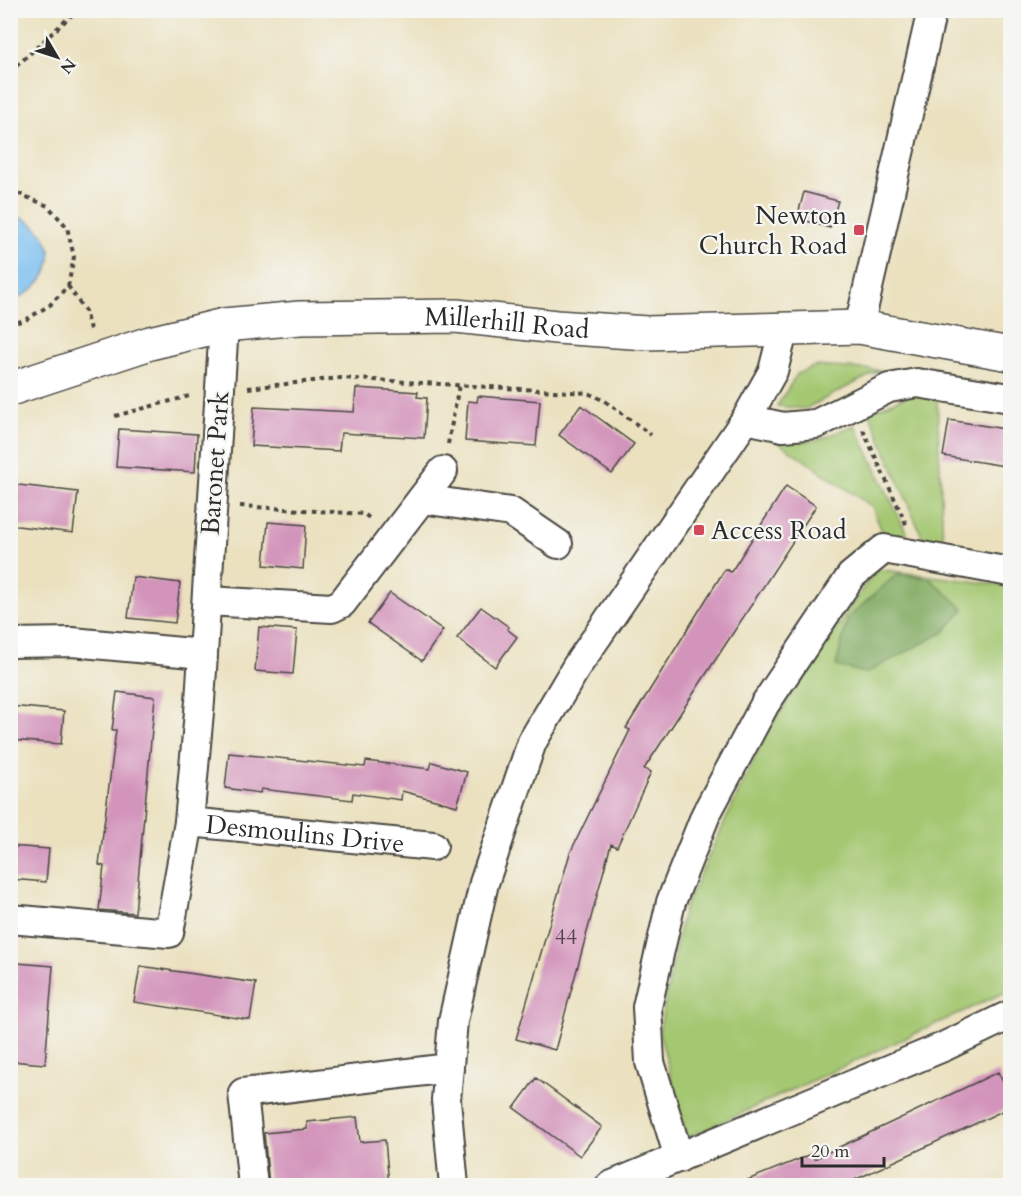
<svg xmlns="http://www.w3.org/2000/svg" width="1021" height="1196" font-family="Cardo,serif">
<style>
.green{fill:#a4c771;stroke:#68794e;stroke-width:1.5}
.forest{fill:#83ac63;stroke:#576c47;stroke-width:1.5}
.water{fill:#79bef0;stroke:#52748e;stroke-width:1.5}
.building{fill:#d394bb}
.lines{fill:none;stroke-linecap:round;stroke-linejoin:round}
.minor-casing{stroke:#484641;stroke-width:32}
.major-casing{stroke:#484641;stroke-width:36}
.path{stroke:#484641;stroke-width:4;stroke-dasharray:4.5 4.5;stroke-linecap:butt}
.minor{stroke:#fff;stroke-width:28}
.major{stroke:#fff;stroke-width:33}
.rail-casing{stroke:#2b2b2b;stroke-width:7}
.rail{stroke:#f6f6f2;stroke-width:4.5;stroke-dasharray:14;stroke-linecap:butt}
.poi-dot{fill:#d1495b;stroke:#f6f6f2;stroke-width:2}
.labels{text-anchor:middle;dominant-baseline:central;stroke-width:4.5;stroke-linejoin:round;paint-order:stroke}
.number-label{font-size:22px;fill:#55454f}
.poi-label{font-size:26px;fill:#2b2b2b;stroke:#f6f6f2;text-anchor:end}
.street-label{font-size:26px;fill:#2b2b2b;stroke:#f6f6f2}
</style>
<rect width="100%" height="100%" fill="#f6f6f2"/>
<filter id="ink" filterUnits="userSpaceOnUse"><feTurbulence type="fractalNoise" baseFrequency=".0167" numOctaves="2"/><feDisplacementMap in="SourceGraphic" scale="12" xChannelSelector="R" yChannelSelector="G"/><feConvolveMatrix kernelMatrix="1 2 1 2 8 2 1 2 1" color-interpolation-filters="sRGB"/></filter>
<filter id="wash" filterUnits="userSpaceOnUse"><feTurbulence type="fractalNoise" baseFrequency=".008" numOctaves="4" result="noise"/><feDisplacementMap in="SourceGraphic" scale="24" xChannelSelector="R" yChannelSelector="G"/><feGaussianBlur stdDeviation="1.35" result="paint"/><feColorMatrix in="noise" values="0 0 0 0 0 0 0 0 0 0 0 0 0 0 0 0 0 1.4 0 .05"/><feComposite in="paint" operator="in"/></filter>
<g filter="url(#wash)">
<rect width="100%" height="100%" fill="#ebe1bf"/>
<!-- green -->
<path class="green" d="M815,366L880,370L805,409L777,406L797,374Z
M909,395H937L943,542L924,541L869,412Z
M855,425L907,534L886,541L872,507L778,442L818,440Z
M876,569L1010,586V990L687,1138L659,1032L683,911L768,730Z"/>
<!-- forest -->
<path class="forest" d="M897,574L929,578L964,609L944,632L866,673L836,666L848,618Z"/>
<!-- water -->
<path class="water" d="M11,213C18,217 29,220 35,226C67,255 44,289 11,301Z"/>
<g id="blocks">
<!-- building -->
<path class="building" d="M804,192L838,201L830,228L797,218Z
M356,388L418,392L417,397L427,398L424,438L341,433L339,451L251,446L254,407L354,412Z
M478,396L540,401L536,446L465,441L468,401L477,402Z
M581,405L634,444L612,474L559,435Z
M949,420L1011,430V467L943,456Z
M119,429L197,434L195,472L116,467Z
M10,484L78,492L73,533L10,525Z
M786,486L816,506L644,769L651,772L617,847L611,844L555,1050L516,1039L570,853L630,730L626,728L725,569L731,572Z
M268,522L306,525L303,569L264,565Z
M133,577L180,583L175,623L128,618Z
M390,593L443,630L422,661L368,623Z
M481,607L509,627L507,629L517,637L495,667L457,638Z
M259,627L297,630L293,674L255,671Z
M117,692L155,697L135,913L99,910L104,866L99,865L116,730H112Z
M10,706L64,711L61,744L10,740Z
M229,753L365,767L366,761L430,769L432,762L467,772L457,806L402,791L401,800L353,793L352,800L261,789L260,793L225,788Z
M10,846L49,849L46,882L10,879Z
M17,963L53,966L45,1064L10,1061Z
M140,966L256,983L250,1020L134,1002Z
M998,1072L1011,1098V1107L844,1185H735L812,1154L814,1159Z
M536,1078L602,1127L580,1156L514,1108Z
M357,1117L360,1142L385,1140L389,1185H269L264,1133L307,1129V1122Z"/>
</g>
</g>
<g filter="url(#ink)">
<use href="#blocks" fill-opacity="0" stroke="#484641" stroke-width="1.5"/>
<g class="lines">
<defs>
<g id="minor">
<path id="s1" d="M224,325L200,701L189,822L433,846"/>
<path d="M859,327L932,10"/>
<path d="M746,419L783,427L816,424L889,388L917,383L1010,398"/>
<path d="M422,499L511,512L558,544"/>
<path d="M207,601L332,608L342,603L443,471"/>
<path d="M10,643L72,642L203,654"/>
<path d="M10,919L169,933L189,822"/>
<path d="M679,1158L650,1062L647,1007L671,902L706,814L765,704L851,576L884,549L1010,572"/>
<path d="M253,1186L243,1093L449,1068"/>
<path d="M454,1186L446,1100L453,1021L484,883L532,742L577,666L746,419L773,371L784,328"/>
<path d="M610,1186L943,1047L1010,1015"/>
</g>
<g id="major">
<path id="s2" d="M10,389L150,343L224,325L300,318L456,316L556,327L647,333L859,327L1010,354"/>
</g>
</defs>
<!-- minor casing -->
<use href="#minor" class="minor-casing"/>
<!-- major casing -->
<use href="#major" class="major-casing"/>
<!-- path -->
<path class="path" d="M10,72L77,10
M10,190L48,206L67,227L74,257L68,286L50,305L27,319L10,325
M68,286L85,311L91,333
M248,388L341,378L588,393L605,401L651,435
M115,416L193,395
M863,430L907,526
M448,444L459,385
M240,506L364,514L372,520"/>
<!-- minor -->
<use href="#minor" class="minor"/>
<!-- major -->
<use href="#major" class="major"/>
<defs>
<path id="rail" d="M10,1185L12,1186"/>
</defs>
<!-- rail casing -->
<use href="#rail" class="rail-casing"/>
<!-- rail -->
<use href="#rail" class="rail"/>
</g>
</g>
<!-- markers -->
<g class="poi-dot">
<rect x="853" y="224" width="12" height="12" rx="3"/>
<rect x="693" y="524" width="12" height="12" rx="3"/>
</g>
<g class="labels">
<!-- number labels -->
<g class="number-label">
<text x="566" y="937">44</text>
</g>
<!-- poi labels -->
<g class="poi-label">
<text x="847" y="215">Newton<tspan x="847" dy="30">Church Road</tspan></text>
<text x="711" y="530" text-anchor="start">Access Road</text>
</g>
<!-- street labels -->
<g class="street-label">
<text stroke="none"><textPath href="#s2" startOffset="507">Millerhill Road</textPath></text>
<text transform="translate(215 463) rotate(-86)">Baronet Park</text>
<text stroke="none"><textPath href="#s1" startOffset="615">Desmoulins Drive</textPath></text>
</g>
</g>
<!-- margin -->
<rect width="1021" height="1196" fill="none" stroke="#f6f6f2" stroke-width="36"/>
<!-- north arrow -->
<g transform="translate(57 57) rotate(129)" stroke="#f6f6f2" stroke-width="4.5" paint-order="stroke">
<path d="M0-4.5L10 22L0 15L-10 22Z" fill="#2b2b2b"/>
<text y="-9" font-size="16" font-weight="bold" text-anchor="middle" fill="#2b2b2b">N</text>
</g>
<!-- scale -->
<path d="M802 1157v9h82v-9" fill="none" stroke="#2b2b2b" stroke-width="3"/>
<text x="811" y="1157" font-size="18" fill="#2b2b2b" stroke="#f6f6f2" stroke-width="4.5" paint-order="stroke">20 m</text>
</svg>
